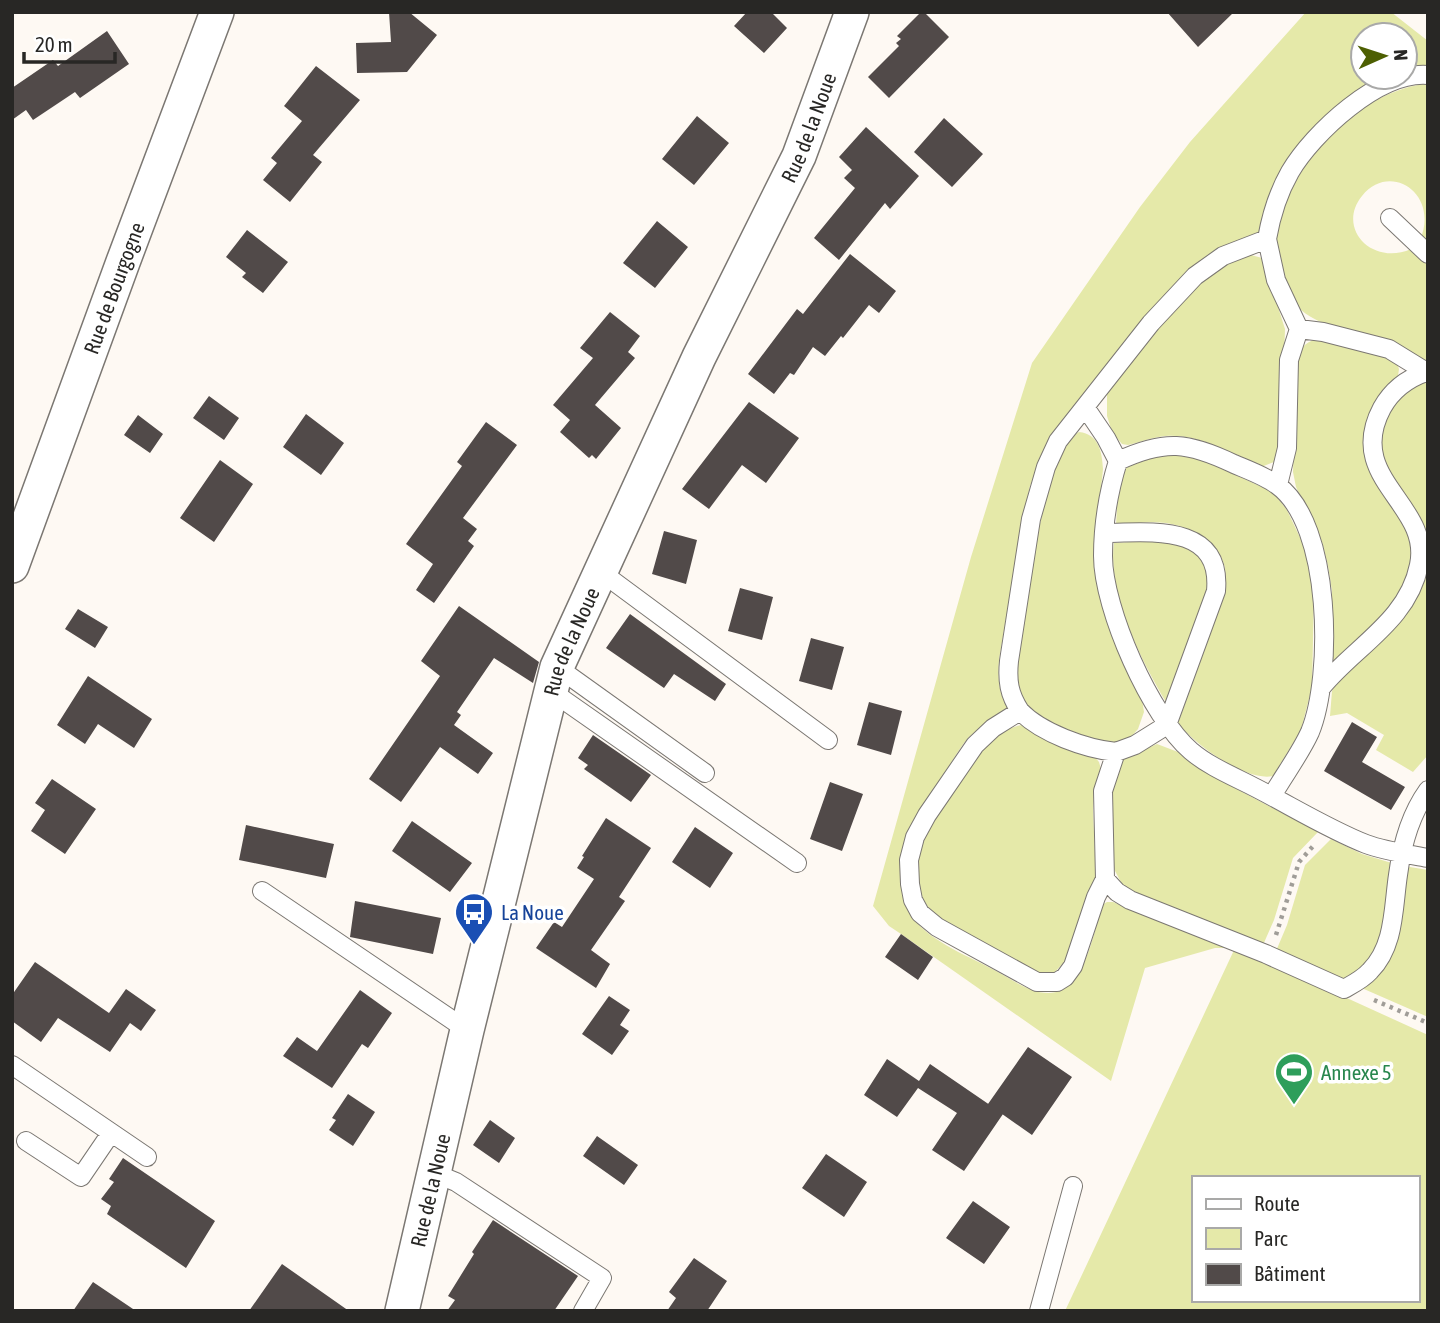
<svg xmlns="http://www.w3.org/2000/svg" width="1440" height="1323" font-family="'Asap Condensed',sans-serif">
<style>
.green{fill:#e5e9a9;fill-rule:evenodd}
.building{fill:#514a49}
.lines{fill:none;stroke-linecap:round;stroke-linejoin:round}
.lane-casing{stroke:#7b7772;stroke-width:20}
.street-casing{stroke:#7b7772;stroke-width:36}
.path{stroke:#a09d98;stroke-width:4.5;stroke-dasharray:3.5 5;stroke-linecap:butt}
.lane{stroke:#fff;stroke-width:18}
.street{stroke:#fff;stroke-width:33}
.labels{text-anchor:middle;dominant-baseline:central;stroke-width:7;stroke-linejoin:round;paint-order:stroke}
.street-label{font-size:21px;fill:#282725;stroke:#fff}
.transit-label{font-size:21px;fill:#164399;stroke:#fff;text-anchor:start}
.leisure-label{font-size:21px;fill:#27864d;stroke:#fff;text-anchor:start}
</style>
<rect width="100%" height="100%" fill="#fef9f3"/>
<!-- green -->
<path class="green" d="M1306,12H1391L1428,41V66L1405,68V35H1363V77H1382C1319,110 1273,160 1259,232L1219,248L1189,269L1144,317L1050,436L1030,486L1023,517L999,660C998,677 998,693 1008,708C994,717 981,726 969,737C959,748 951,764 942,777C918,811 900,834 901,878C901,891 904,907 913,918C932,943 971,957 998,972C1016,982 1040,1000 1062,990C1086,978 1095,929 1102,905L1107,902H1113L1213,942L1235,947L1428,1035V1311H1065L1235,948H1215L1145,968L1111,1081L901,934L889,926L873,906L971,557L1032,363L1140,207L1190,142ZM1193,1178H1417V1300H1193Z
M1423,84H1428V247L1420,240C1440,194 1390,161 1362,196C1336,228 1372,266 1411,249L1428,264V364C1415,354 1401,344 1386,339C1359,330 1324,330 1301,310C1290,300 1287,286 1283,272C1280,264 1276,255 1275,247C1274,237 1279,224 1282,215C1301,153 1357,95 1423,84Z
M1251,255L1262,258L1264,263L1285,329L1281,448L1274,462L1261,467C1230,454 1201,434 1166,436C1153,437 1141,442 1128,445L1122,444L1112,432L1107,416V393L1157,329L1201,282L1227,264Z
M1322,338L1395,359L1399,369L1398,376L1381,396L1370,414L1366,433L1405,521L1414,550L1409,576L1391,608L1335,662L1332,659V591L1328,566L1322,542L1296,487L1293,472L1296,361C1300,347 1307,340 1322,338Z
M1424,381L1428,382V755L1413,772L1376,750L1384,735L1347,713L1330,716L1332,691L1337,681L1422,581L1380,448L1383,419L1401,393Z
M1079,432C1099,434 1102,452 1103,469L1094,557L1105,613L1116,646L1142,699L1144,712L1138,729L1131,737L1109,745C1091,738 1045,726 1032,714C1023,704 1019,690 1016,678C1020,636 1043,448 1079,432Z
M1169,454L1200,459L1273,492L1287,510L1305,548L1314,592L1312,687L1301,730L1273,776C1246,782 1194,744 1178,723L1225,593C1227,568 1226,556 1205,540C1174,517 1153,522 1116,525L1118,490L1126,468L1154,456Z
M1148,541C1169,541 1194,545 1206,565C1210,572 1207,581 1207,589L1166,702C1141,660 1107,593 1114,543Z
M1022,725L1094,756L1099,762L1101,769L1094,789L1093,810L1096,877L1088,893L1065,961L1054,973L1040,974C1016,960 937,924 926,904C915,886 917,860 923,841C930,822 967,767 982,751C992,740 1006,727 1022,725Z
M1157,744L1178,752L1214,777L1318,832L1293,858L1274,920L1263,945L1130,892L1123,886L1114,869L1112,792L1123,759Z
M1331,839L1362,854L1395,864L1377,956L1347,982L1276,951L1287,925L1305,865Z
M1404,866L1428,870V1017L1357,986L1374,974Z"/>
<!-- building -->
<path class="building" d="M389,12H409L437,35L407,72L357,73L356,43L391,42Z
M747,12H771L787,28L764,53L734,26Z
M921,12H924L949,37L889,98L868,77L899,46L896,43L901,39L897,36Z
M1167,12H1234L1198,47Z
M107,31L129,64L80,98L75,92L33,120L26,110L12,120V88L53,60L58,66Z
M316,66L360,100L313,155L322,162L290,202L263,180L277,163L271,158L302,121L284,106Z
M697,116L729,143L694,185L662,159Z
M944,118L983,154L952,187L914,152Z
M866,127L919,176L890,209L885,203L839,260L814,238L855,188L844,178L852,170L839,157Z
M657,221L688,247L655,288L623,263Z
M247,230L288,262L263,293L242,277L246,273L226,257Z
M850,254L896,291L879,313L869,305L843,338L841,336L825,356L813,347L794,375L790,373L774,394L748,374L797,309L803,314Z
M610,312L640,336L628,352L635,358L595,405L621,428L596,459L592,455L589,458L560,432L570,420L553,405L593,358L580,348Z
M209,396L239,418L224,440L193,418Z
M749,402L799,438L766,483L742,465L709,509L682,489Z
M306,414L344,443L321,475L283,447Z
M138,415L163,434L150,453L124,435Z
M486,422L517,445L463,518L477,529L468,541L474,546L434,603L416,590L433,564L406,544L462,466L457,462Z
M220,460L253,484L214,542L180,518Z
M664,531L697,540L686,584L652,574Z
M740,588L773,597L762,640L728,631Z
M459,606L539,662L533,683L494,658L457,712L461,715L454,725L493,753L478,774L440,747L401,802L369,779L440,676L421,661Z
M78,609L108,627L95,648L65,629Z
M630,614L726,684L715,701L674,674L664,688L606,648Z
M811,638L844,647L832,690L799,681Z
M88,676L152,719L134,748L98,724L85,744L57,725Z
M869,702L902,711L891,755L857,745Z
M1352,722L1377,737L1362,762L1405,787L1391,810L1324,771Z
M593,735L651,775L631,802L584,769L588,765L578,758Z
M52,779L96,809L65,854L31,831L45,810L35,803Z
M830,782L863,794L842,851L810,839Z
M606,818L651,848L619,897L625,901L591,950L610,964L596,988L536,948L554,922L562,927L594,879L577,868L584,857L582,856Z
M412,821L472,863L450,892L392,851Z
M246,825L334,844L326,878L239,860Z
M695,827L733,853L710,888L672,862Z
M355,901L441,918L433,954L350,937Z
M901,934L933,957L918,980L885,957Z
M35,962L109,1013L126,989L156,1010L141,1031L130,1023L110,1052L58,1018L41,1042L12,1021V995Z
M360,990L392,1013L368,1048L362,1044L332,1088L283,1056L297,1037L317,1051Z
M609,996L630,1010L620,1025L629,1031L612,1055L582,1034Z
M1028,1047L1072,1077L1032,1135L988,1104Z
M887,1059L919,1081L930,1064L1003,1114L964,1171L932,1150L957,1113L918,1088L897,1117L864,1095Z
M348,1094L375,1112L353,1146L329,1130L336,1120L332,1118Z
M490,1120L515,1138L499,1163L473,1145Z
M597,1136L638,1165L624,1185L583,1156Z
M826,1154L867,1182L844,1217L802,1188Z
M123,1158L215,1221L186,1268L107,1214L111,1206L101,1199L114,1182L109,1179Z
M973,1201L1010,1227L984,1264L946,1238Z
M493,1220L578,1276L554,1311H447L455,1300L448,1296L474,1254L472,1252Z
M694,1258L727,1281L707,1311H667L676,1298L669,1292Z
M282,1264L349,1311H249Z
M93,1282L136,1311H73Z"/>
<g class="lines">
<defs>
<path id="lane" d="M1390,218L1428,254
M1267,239L1276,280L1299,329L1289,360L1287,448L1278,485
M1299,329L1323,332L1389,349L1428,373
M1085,407L1106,438L1118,461
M1106,533C1152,532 1222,524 1216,591L1167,725L1135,745L1116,752L1103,791L1105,879L1096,897L1073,966L1065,977L1057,982H1037L937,927L920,913L913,900L910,884L909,860L915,837L927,815L975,745L993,728L1020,711C1009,694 1007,681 1009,661L1031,519L1046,467L1058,441L1151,323L1195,276L1223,256L1267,239C1271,216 1278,193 1290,172C1313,133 1379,71 1428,75
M601,572L828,740
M557,667L705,773
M1321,688C1354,647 1408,621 1419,565C1432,504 1344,479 1382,408C1392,390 1406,379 1426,372
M551,691L797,863
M1020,711C1041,733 1086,749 1116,752
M1272,796C1284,775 1300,754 1310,732C1333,676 1332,524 1277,485C1265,476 1248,470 1234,464C1188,442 1165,439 1118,461C1109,490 1103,525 1103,556C1103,609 1151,717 1191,751C1210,767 1235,777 1256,788C1291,806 1330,830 1366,844C1385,851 1407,854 1428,858
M1105,879L1117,892L1130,900L1266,954L1344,989C1353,984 1363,979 1370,971C1395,946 1393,908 1398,875C1402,844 1410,815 1428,790
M262,891L467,1030
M12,1065L147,1157
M26,1141L81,1177L111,1133
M434,1173L456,1182L602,1278L583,1311
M1039,1311L1073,1186"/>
<g id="street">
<path id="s1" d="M12,566L123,262L217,12"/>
<path id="s2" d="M402,1311L467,1030L557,667L699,357L799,156L852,12"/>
</g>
</defs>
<!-- lane casing -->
<use href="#lane" class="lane-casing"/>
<!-- street casing -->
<use href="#street" class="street-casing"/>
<!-- path -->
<path class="path" d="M1276,935L1299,862L1314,845
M1374,1000L1428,1023"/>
<!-- lane -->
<use href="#lane" class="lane"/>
<!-- street -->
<use href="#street" class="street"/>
</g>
<!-- icons -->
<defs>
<symbol id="bus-pin" viewBox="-11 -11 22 30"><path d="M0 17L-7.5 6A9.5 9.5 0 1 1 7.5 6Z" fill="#1a4fb4" stroke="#fff"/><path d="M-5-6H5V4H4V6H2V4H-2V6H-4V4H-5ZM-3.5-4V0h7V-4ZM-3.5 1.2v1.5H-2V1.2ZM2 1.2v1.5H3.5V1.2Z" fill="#fff"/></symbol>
<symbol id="stadium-pin" viewBox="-11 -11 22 30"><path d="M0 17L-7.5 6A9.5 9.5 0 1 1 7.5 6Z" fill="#2e9e5b" stroke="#fff"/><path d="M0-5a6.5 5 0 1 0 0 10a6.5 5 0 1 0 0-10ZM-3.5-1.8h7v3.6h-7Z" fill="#fff"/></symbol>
</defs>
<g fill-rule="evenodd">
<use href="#bus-pin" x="452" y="890" width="44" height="60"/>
<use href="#stadium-pin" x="1272" y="1050" width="44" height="60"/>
</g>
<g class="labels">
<!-- street labels -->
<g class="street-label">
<text stroke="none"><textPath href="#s2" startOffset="1258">Rue de la Noue</textPath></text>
<text stroke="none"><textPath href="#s1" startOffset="296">Rue de Bourgogne</textPath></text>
<text stroke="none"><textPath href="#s2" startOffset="691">Rue de la Noue</textPath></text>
<text stroke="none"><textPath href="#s2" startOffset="124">Rue de la Noue</textPath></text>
</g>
<!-- transit labels -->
<g class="transit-label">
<text x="501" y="912">La Noue</text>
</g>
<!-- leisure labels -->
<g class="leisure-label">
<text x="1321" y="1072">Annexe 5</text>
</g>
</g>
<!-- border -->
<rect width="1440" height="1323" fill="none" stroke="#282725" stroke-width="28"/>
<!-- legend -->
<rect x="1192" y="1176" width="228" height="126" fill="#ffffff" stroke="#a9a9a8" stroke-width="2"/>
<rect x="1206" y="1199" width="35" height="10" fill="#ffffff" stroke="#a9a9a8" stroke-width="2"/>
<text x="1254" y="1211" font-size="21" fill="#282725">Route</text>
<rect x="1206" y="1228" width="35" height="21" fill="#e5e9a9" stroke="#a9a9a8" stroke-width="2"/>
<text x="1254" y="1246" font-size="21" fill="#282725">Parc</text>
<rect x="1206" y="1264" width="35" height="21" fill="#514a49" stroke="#a9a9a8" stroke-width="2"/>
<text x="1254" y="1281" font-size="21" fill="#282725">Bâtiment</text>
<!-- north arrow -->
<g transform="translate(1384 56) rotate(87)"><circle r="33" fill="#ffffff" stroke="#a9a9a8" stroke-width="2"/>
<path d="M0-5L12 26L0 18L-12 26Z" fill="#4d5f02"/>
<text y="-10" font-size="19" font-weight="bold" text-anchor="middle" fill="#282725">N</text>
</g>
<!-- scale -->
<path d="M24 52v10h91v-10" fill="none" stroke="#282725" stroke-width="3.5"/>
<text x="35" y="52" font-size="21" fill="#282725" stroke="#ffffff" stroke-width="5" paint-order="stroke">20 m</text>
</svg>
